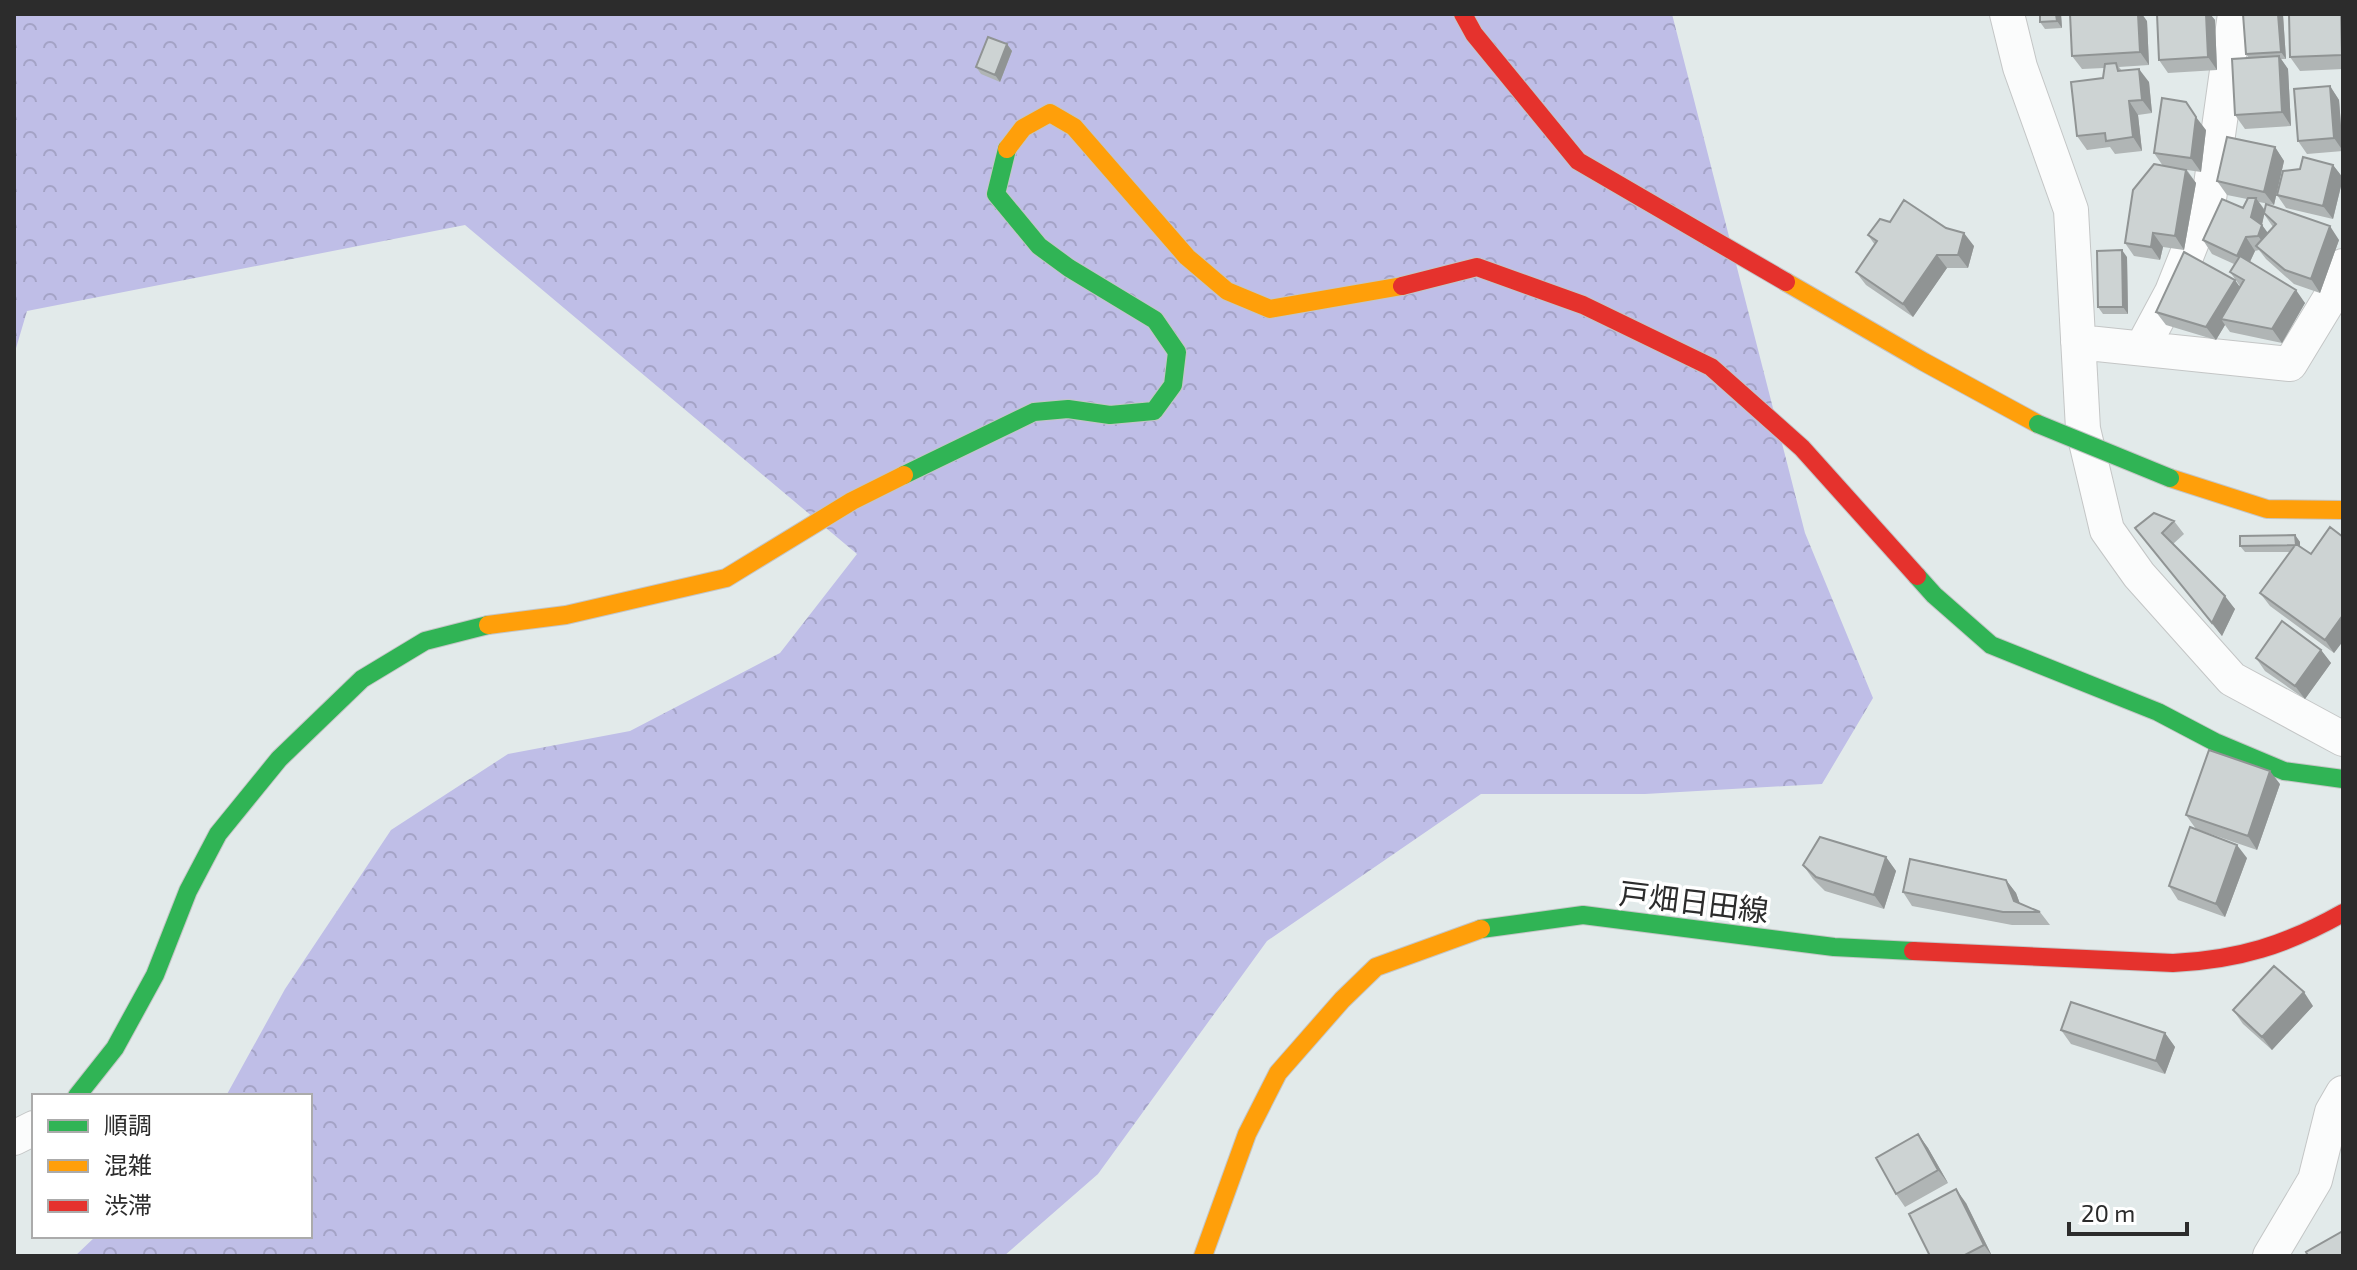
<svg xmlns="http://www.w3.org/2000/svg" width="2357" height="1270" font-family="'Exo 2','Noto Sans JP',sans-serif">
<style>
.forest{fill:url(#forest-crowns)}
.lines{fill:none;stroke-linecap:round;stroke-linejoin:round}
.street-casing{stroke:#c4c6c6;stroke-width:36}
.fast-casing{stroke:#c4c6c6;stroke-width:20}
.slow-casing{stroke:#c4c6c6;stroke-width:20}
.jam-casing{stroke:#c4c6c6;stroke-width:20}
.street{stroke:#fbfcfc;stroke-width:34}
.fast{stroke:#30b455;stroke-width:18}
.slow{stroke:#ff9f0a;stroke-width:18}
.jam{stroke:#e5322d;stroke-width:18}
.fast-bridge-casing{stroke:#c4c6c6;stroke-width:20;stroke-linecap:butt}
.fast-bridge{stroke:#30b455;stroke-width:18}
.wall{fill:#b0b5b5;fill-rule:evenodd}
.shaded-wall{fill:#909494}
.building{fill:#cdd3d3;stroke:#909494;stroke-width:2}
.labels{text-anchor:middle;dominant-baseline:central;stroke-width:7;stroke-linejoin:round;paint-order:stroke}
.street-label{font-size:30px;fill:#2c2c2c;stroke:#fff}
</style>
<defs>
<pattern id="forest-crowns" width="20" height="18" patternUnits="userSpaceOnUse" patternTransform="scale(2)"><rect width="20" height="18" fill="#bfbee7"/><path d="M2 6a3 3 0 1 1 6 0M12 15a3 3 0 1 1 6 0" fill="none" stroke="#a4a3c6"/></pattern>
</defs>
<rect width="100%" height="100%" fill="#e2eaea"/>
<!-- forest -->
<path class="forest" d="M14,14H1672L1805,533L1873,698L1822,784L1645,794H1481L1267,941L1098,1174L1004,1256H75L96,1236H310V1096H226L285,989L391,830L508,754L630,731L780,653L857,554L465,225L27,311L14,355Z"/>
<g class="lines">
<defs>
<path id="street" d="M2007,14L2020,67L2071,210L2083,429L2107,530L2139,575L2232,679L2343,739
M2078,342L2290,364L2341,280L2343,266
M2142,348L2172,292L2209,199L2235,14
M14,1138L34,1128
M2270,1256L2315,1180L2332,1112L2343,1093"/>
<path id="fast" d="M904,475L1034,412L1068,409L1110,415L1154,411L1173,385L1177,352L1155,320L1069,268L1039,246L996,194L1007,149
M1917,576L1934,595L1991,645L2158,712L2215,742L2284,771L2343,779
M1481,929L1583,915L1834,947L1913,951
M77,1096L115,1048L155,975L188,891L218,834L279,759L362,679L425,641L488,625"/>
<path id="slow" d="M1007,149L1023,128L1050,113L1074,127L1187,257L1227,291L1270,309L1402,286
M1786,282L1924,362L2038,424
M2170,478L2267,509L2343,510
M488,625L566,615L726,578L852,501L904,475
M1203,1256L1247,1134L1278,1073L1342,1000L1376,967L1481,929"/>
<path id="jam" d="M1463,14L1474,34L1578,161L1786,282
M1402,286L1477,267L1583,305L1711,367L1802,448L1917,576
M1913,951L2173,963C2238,960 2286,945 2343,913"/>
</defs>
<!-- street casing -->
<use href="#street" class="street-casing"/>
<!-- fast casing -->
<use href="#fast" class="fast-casing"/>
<!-- slow casing -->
<use href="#slow" class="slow-casing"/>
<!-- jam casing -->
<use href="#jam" class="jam-casing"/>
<!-- street -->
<use href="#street" class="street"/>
<!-- fast -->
<use href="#fast" class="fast"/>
<!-- slow -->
<use href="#slow" class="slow"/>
<!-- jam -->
<use href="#jam" class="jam"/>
<defs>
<path id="fast-bridge" d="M2038,424L2170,478"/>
</defs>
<!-- fast-bridge casing -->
<use href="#fast-bridge" class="fast-bridge-casing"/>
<!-- fast-bridge -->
<use href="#fast-bridge" class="fast-bridge"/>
</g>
<!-- wall -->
<path class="wall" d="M2040,14H2061L2062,28L2045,29L2040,22Z
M2157,14H2210L2215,20L2217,70L2168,73L2159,60Z
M2243,14L2283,15L2286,59H2281L2288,69L2291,126L2245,129L2235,115L2249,58L2246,54Z
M2343,14V69L2300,71L2290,57Z
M2147,21L2149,65L2119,67L2122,71L2149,82L2152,113L2138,115L2142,151L2115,154L2110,147L2087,150L2077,136L2103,78L2104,68L2082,69L2072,56Z
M1007,44L1012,51L1000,82L981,74L976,67Z
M2330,86L2339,100L2343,151L2307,154L2298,141Z
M2206,130L2201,172L2187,170L2196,183L2184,250L2163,247L2160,260L2134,256L2125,243L2163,166L2154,153Z
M2275,147L2284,161L2274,205L2259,202L2265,210L2339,240L2320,293L2294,284L2266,259L2259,250L2255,251L2250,262L2305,303L2282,343L2230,332L2225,325L2216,340L2166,325L2156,312L2240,286L2230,272L2234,264L2212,254L2203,240L2243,208L2247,199L2227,195L2217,181ZM2264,214L2273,227L2268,233L2262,225Z
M2333,165L2343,178L2333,219L2286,208L2277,195Z
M1890,222L1974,246L1968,268H1947L1913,317L1866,285L1856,272L1875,245L1868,235Z
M2127,257L2128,314H2103L2098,307Z
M2174,521L2184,534L2173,544L2235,609L2222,636L2135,528Z
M2295,535L2300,542V547L2311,554L2343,537V641L2334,653L2270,606L2260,593L2290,552H2245L2240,546Z
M2321,650L2331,663L2305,699L2265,671L2256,658Z
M2280,784L2257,850L2196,829L2186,815Z
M1886,857L1896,871L1884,909L1825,891L1813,879L1803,865Z
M2247,858L2225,917L2178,900L2169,886Z
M2006,880L2016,893L2020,904L2040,912L2050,925H2012L1912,906L1903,892Z
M2313,1006L2272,1050L2243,1024L2233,1010Z
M2061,1030L2165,1033L2175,1047L2165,1074L2071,1044Z
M1918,1134L1928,1148L1948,1183L1905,1207L1896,1194Z
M1966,1203L1992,1256H1930Z"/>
<!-- shaded-wall -->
<path class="shaded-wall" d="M2056,14H2061L2062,28L2057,21Z
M2138,14H2142L2147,21L2149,65L2140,52Z
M2206,14H2210L2215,20L2217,70L2208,57Z
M2278,14L2283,15L2286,59L2281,52Z
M2341,14H2343V57L2342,55Z
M1007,44L1012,51L1000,82L995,75Z
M2279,56L2288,69L2291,126L2282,112Z
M2139,69L2149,82L2152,113L2142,100Z
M2330,86L2339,100L2343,151L2334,138Z
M2129,101L2138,115L2142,151L2133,137Z
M2196,117L2206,130L2201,172L2191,158Z
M2275,147L2284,161L2274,205L2264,192Z
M2333,165L2343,178L2333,219L2323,206Z
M2186,170L2196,183L2184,250L2175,236Z
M2256,198L2265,211L2261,229L2262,225L2272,239L2268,249L2258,236L2251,217Z
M2330,226L2339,240L2320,293L2311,279Z
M1964,233L1974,246L1968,268L1958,255Z
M2153,233L2163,247L2160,260L2151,247Z
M2246,237L2255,251L2246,270L2237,256Z
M2122,250L2127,257L2128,314L2123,307Z
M1937,255L1947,268L1913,317L1903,304Z
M2235,280L2245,294L2221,319L2225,325L2216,340L2206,327Z
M2296,290L2305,303L2282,343L2272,329Z
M2295,535L2300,542V552L2296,545Z
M2225,596L2235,609L2222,636L2212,623Z
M2343,615V641L2334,653L2325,640Z
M2321,650L2331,663L2305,699L2295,686Z
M2270,771L2280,784L2257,850L2248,836Z
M2237,845L2247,858L2225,917L2216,904Z
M1886,857L1896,871L1884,909L1874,895Z
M2006,880L2016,893L2023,912L2014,901Z
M2304,992L2313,1006L2272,1050L2262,1037Z
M2165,1033L2175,1047L2165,1074L2156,1061Z
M1918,1134L1928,1148L1948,1183L1938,1170Z
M1956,1189L1966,1203L1992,1256L1984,1245Z"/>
<!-- building -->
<path class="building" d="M2040,14H2056L2057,21L2040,22Z
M2070,14H2138L2140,52L2072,56Z
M2157,14H2206L2208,57L2159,60Z
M2243,14H2278L2281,52L2246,54Z
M2289,14H2341L2342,55L2290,57Z
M988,37L1007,44L995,75L976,67Z
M2279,56L2282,112L2235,115L2232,59Z
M2116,63L2118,71L2139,69L2142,100L2129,101L2133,137L2106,141L2105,133L2077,136L2071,82L2103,78L2105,64Z
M2330,86L2334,138L2298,141L2294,89Z
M2162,98L2186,102L2196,117L2191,158L2154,153Z
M2227,137L2275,147L2264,192L2217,181Z
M2303,157L2333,165L2323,206L2277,195L2283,171L2300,169Z
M2154,164L2186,170L2175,236L2153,233L2151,247L2125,243L2133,190Z
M2248,198H2256L2251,217L2262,225L2258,236L2246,237L2237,256L2203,240L2222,199L2243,208Z
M1904,200L1946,228L1964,233L1958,255H1937L1903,304L1856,272L1877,241L1868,235L1880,219L1890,222Z
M2266,204L2330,226L2311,279L2285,270L2256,246L2276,224L2264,213Z
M2122,250L2123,307H2098L2097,251Z
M2184,252L2235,280L2206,327L2156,312Z
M2240,256L2296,290L2272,329L2221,319L2244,280L2230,272Z
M2154,513L2174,521L2162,533L2225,596L2212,623L2135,528Z
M2330,527L2343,537V615L2325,640L2260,593L2296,544L2311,554Z
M2295,535L2296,545L2240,546V536Z
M2282,621L2321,650L2295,686L2256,658Z
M2209,750L2270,771L2248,836L2186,815Z
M2190,827L2237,845L2216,904L2169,886Z
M1820,837L1886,857L1874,895L1816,877L1803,865Z
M1910,859L2006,880L2014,901L2040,912H2003L1903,892Z
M2274,966L2304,992L2262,1037L2233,1010Z
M2071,1002L2165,1033L2156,1061L2061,1030Z
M1918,1134L1938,1170L1896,1194L1876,1158Z
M1956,1189L1984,1245L1963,1256H1930L1909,1214Z
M2343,1231V1256H2308L2306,1252Z"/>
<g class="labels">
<!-- street labels -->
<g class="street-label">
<text transform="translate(1694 901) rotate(7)">戸畑日田線</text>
</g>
</g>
<!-- border -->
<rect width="2357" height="1270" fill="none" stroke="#2c2c2c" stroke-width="32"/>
<!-- legend -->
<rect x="32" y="1094" width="280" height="144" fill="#ffffff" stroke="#ababab" stroke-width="2"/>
<rect x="48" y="1120" width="40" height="12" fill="#30b455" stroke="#ababab" stroke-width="2"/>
<text x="104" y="1134" font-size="24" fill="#2c2c2c">順調</text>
<rect x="48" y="1160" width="40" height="12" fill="#ff9f0a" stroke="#ababab" stroke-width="2"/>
<text x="104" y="1174" font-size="24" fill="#2c2c2c">混雑</text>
<rect x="48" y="1200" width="40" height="12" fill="#e5322d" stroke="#ababab" stroke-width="2"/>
<text x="104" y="1214" font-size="24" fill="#2c2c2c">渋滞</text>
<!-- scale -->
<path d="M2069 1222v12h118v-12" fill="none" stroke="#2c2c2c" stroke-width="4"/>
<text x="2081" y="1222" font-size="24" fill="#2c2c2c" stroke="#ffffff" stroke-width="6" paint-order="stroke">20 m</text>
</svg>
